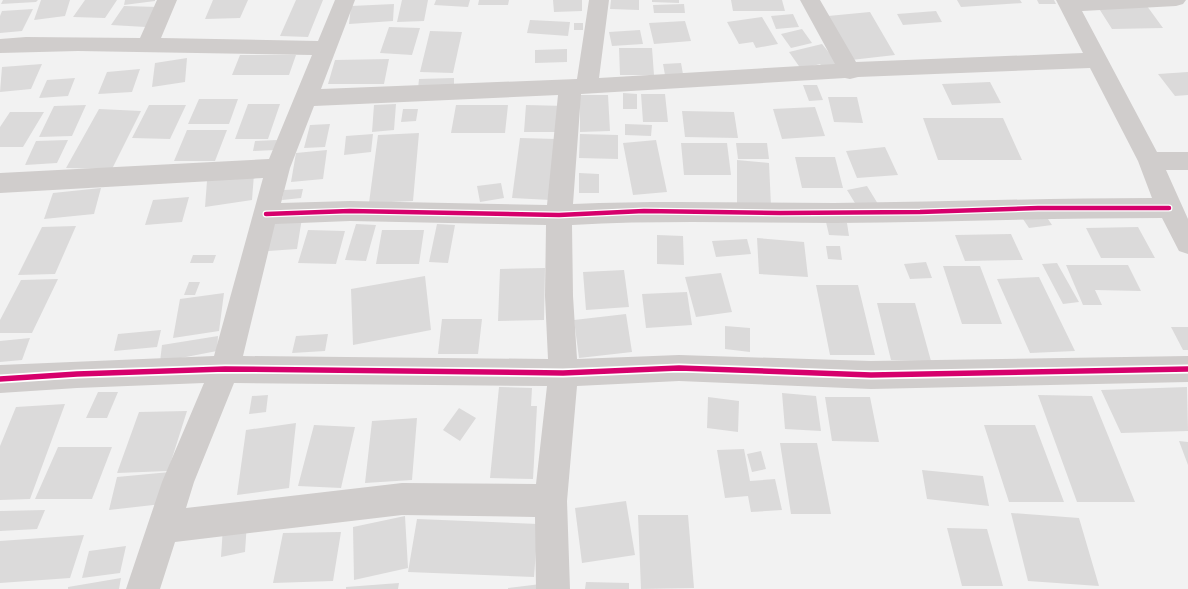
<svg xmlns="http://www.w3.org/2000/svg" width="1188" height="589" font-family="Overpass,sans-serif">
<style>
.building{fill:#dbdada}
.lines{fill:none;stroke-linecap:round;stroke-linejoin:round}
.minor{fill:#d0cdcc;fill-rule:evenodd}
.cycleway-far1-casing{stroke:#fff;stroke-width:7}
.cycleway-casing{stroke:#fff;stroke-width:9}
.cycleway-far1{stroke:#d6006c;stroke-width:4.5}
.cycleway{stroke:#d6006c;stroke-width:5.5}
</style>
<rect width="100%" height="100%" fill="#f2f2f2"/>
<!-- building -->
<path class="building" d="M3,0H38L36,2L1,4Z
M41,0H70L65,16L34,20Z
M85,0H117L105,18L73,17Z
M125,0H155V1L124,5Z
M213,0H248L240,18L205,19Z
M296,0H323L308,37L280,36Z
M402,0H428L424,21L397,22Z
M436,0H470L468,7L434,5Z
M479,0H509L508,5H478Z
M553,0H582V11L554,12Z
M611,0H639V10L610,9Z
M652,0H679V3L652,2Z
M731,0H782L785,11H733Z
M957,0H1020L1022,3L961,7Z
M1037,0H1054L1056,4H1039Z
M394,4L393,21L349,24L351,6Z
M684,4L685,13H654L653,5Z
M124,6L158,7L146,27L111,25Z
M1147,6L1163,28L1112,29L1098,7Z
M33,9L22,31L0,33V16L2,11Z
M936,11L942,22L903,25L897,14Z
M870,12L895,55L851,60L828,16Z
M793,14L799,27L776,29L771,16Z
M762,17L778,44L756,48L753,42L739,44L727,22Z
M530,20L570,22L568,36L527,33Z
M685,21L691,41L654,44L649,23Z
M574,23H583V30H574Z
M389,27L420,28L412,55L380,53Z
M802,29L812,43L791,48L781,34Z
M640,30L643,44L612,46L609,32Z
M430,31L462,32L453,73L420,72Z
M822,44L839,65L824,69L820,64L801,69L789,52Z
M619,48H652L654,75H620Z
M567,49V62L535,63V50Z
M240,55H296L289,75H232Z
M187,58L185,82L152,87L155,63Z
M389,59L384,84H328L335,60Z
M681,63L683,74L665,75L663,64Z
M42,64L31,89L0,92L2,67Z
M140,69L132,92L98,94L107,72Z
M1188,72V95L1175,96L1158,74Z
M75,78L68,96L39,98L47,80Z
M454,78V88L418,89L419,79Z
M990,82L1001,103L952,105L942,84Z
M803,85H817L823,100L809,101Z
M623,93L637,94V109H623Z
M641,94H665L668,122H643Z
M580,95H608L610,131L580,132Z
M828,97H857L863,123L834,122Z
M199,99H238L229,124H188Z
M248,104H280L268,139H235Z
M396,104L394,130L372,132L374,105Z
M86,105L72,136L39,137L54,106Z
M149,105H186L170,139L132,138Z
M456,105H508L505,133H451Z
M526,105L566,106L565,132H524Z
M815,107L825,136L782,139L773,109Z
M99,109L141,111L112,169L66,168Z
M403,109H418L416,121L401,122Z
M682,111L734,112L738,138L685,137Z
M10,112H44L23,147H0V127Z
M923,118H1003L1022,160H938Z
M330,124L325,147L304,148L310,125Z
M625,124L652,125L651,136L625,135Z
M187,130H227L215,161H174Z
M419,133L413,201L369,203L378,135Z
M373,134L371,152L344,155L346,136Z
M580,134L618,135V159L579,158Z
M520,138L557,139L551,200L512,198Z
M68,140L57,163L25,165L36,141Z
M277,140L275,150L253,151L255,141Z
M656,140L667,192L633,195L623,143Z
M681,143H727L731,175H684Z
M736,143H767L769,159H738Z
M885,147L898,175L857,178L846,151Z
M327,150L323,179L291,182L296,153Z
M795,157H835L843,188H802Z
M737,160L769,163L771,206L737,203Z
M579,173L599,174V193H579Z
M254,174L252,200L205,207L207,181Z
M501,183L504,198L480,202L477,186Z
M867,186L878,204L858,208L847,190Z
M101,188L94,214L44,219L53,193Z
M303,189L301,198L282,200L284,190Z
M189,197L182,222L145,225L153,200Z
M1044,213L1052,225L1029,228L1021,216Z
M302,218L297,249L268,251L273,220Z
M826,222L847,223L849,236L829,235Z
M356,224L376,225L366,261L345,260Z
M437,224L455,225L448,263L429,262Z
M76,226L55,274L18,275L42,227Z
M1138,227L1155,258H1101L1086,228Z
M308,230L345,231L336,264L298,263Z
M382,230H424L419,264H376Z
M1011,234L1023,260L965,261L955,235Z
M657,235L683,236L684,265L657,264Z
M757,238L804,242L808,277L759,274Z
M747,239L751,254L716,257L712,241Z
M826,246H840L842,260L828,259Z
M193,255H216L213,263H190Z
M926,262L932,278L910,279L904,264Z
M1057,263L1079,302L1063,304L1042,264Z
M1066,265H1128L1141,291L1095,290L1102,305H1083Z
M943,266H980L1002,324H962Z
M545,268L544,320L498,321L500,269Z
M624,270L629,307L586,310L583,272Z
M721,273L732,312L696,317L685,277Z
M425,276L431,330L353,345L351,289Z
M1039,277L1075,351L1030,353L997,279Z
M58,279L32,333H0V320L21,280Z
M189,282H200L195,295H184Z
M816,285H858L875,355H830Z
M687,292L692,325L646,328L642,294Z
M224,293L219,331L173,338L180,299Z
M877,303H915L931,361L891,360Z
M626,314L632,352L579,358L574,320Z
M442,319H482L478,354H438Z
M725,326L750,328V352L725,349Z
M1171,327H1188V350H1183Z
M161,330L157,347L114,351L118,334Z
M328,334L325,351L292,353L296,336Z
M218,336L217,351L160,362L162,345Z
M30,338L22,360L0,362V341Z
M499,387L532,388L531,406H537L533,479L490,478Z
M1187,387L1188,431L1121,433L1101,390Z
M98,392H118L107,418H86Z
M782,393L816,396L821,431L785,429Z
M268,395L266,412L249,414L252,396Z
M1038,395L1092,396L1135,502H1077Z
M708,397L739,401L738,432L707,428Z
M825,397H870L879,442L832,441Z
M65,404L30,499L0,500V446L16,407Z
M459,408L476,418L460,441L443,430Z
M187,411L168,471L117,473L139,412Z
M417,418L412,480L365,483L372,421Z
M296,423L289,488L237,495L246,430Z
M314,425L355,427L341,488L298,486Z
M984,425H1035L1064,502H1009Z
M1179,441L1188,442V465Z
M780,443H817L831,514H791Z
M58,447H112L92,499H35Z
M744,449L750,481L775,479L782,510L751,512L748,496L725,498L717,450Z
M761,451L766,469L752,472L747,454Z
M922,470L983,476L989,506L927,499Z
M170,472L162,504L109,510L117,477Z
M626,501L635,555L582,563L575,508Z
M45,510L37,529L0,531V511Z
M1011,513L1079,518L1099,586L1028,581Z
M638,515H688L694,588L641,589Z
M405,516L408,568L354,580L353,527Z
M417,519L538,524L534,577L408,572Z
M247,522L245,552L221,557L223,527Z
M947,528L987,529L1003,586H962Z
M341,532L333,581L273,583L283,533Z
M84,535L70,578L0,583V541Z
M126,546L120,573L82,578L89,551Z
M121,578L119,589H68V587Z
M586,582L629,583V589H585Z
M399,583L398,589H346V587Z
M541,584V589H508V588Z"/>
<g class="lines">
<!-- minor -->
<path class="minor" d="M157,0H177L161,38L318,41L335,0H355L321,89L577,79L589,0H609L599,78L835,64L800,0H820L856,62L1083,53L1056,0H1186L1183,4L1176,6L1082,11L1157,152H1188V170H1166L1188,219V254L1179,251L1162,218C1053,218 945,222 836,223C748,223 660,220 572,225L573,296L577,359L679,355L871,361L1188,356V382L871,389L679,381L577,386L567,501L570,589H536L535,517L402,515L175,542L160,589H126L162,482L204,383L77,388L0,393V365L214,356L263,178L0,193V173L269,159L312,55L78,51L0,53V39L26,37L140,38ZM1090,68L1138,161L1152,198C1046,198 940,202 834,203C747,203 660,200 573,204L581,94L845,78L850,79L858,77ZM558,95L547,205L350,201L281,203L290,168L314,106ZM350,221L546,225L545,296L548,359L243,356L275,224ZM234,383L547,386L536,484L402,483L186,508L194,482Z"/>
<defs>
<path id="cycleway-far1" d="M266,214L350,211L559,215L644,211L780,213L920,212L1038,208H1169"/>
<path id="cycleway" d="M0,379L77,374L225,369L563,373L679,368L871,375L1188,369"/>
</defs>
<!-- cycleway-far1 casing -->
<use href="#cycleway-far1" class="cycleway-far1-casing"/>
<!-- cycleway casing -->
<use href="#cycleway" class="cycleway-casing"/>
<!-- cycleway-far1 -->
<use href="#cycleway-far1" class="cycleway-far1"/>
<!-- cycleway -->
<use href="#cycleway" class="cycleway"/>
</g>
</svg>
